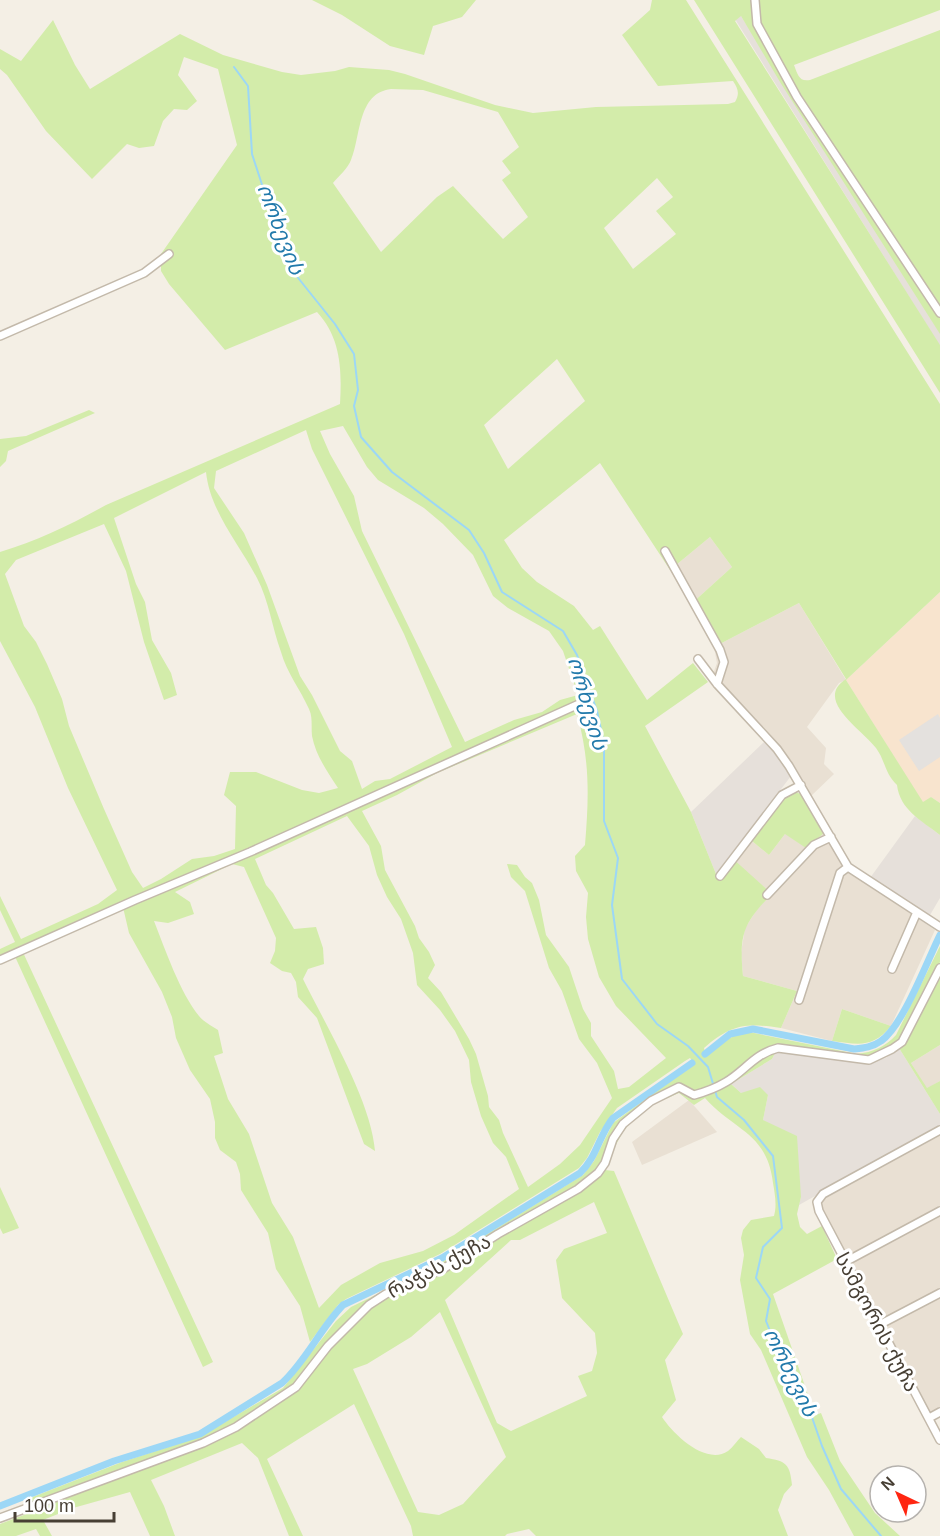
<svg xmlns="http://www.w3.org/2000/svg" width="940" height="1536" font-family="Helvetica,'Noto Sans Georgian',sans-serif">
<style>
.residential{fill:#e9e0d3}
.commercial{fill:#f8e4ce}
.industrial{fill:#e6e0da}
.green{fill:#d3ecaa;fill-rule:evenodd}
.parking{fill:#e4e1de}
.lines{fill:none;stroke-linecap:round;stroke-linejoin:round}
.stream{stroke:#9cd7f6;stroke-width:2}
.canal{stroke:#9cd7f6;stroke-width:7}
.street-casing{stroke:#c3b9aa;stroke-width:10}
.street{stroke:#fff;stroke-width:7}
.labels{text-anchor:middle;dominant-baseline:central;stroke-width:6;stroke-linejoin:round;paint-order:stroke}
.street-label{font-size:20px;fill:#473f34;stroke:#fff}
.water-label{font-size:21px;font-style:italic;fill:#227aab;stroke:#fff}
</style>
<rect width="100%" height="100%" fill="#f4efe5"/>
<!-- residential -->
<path class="residential" d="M710,537L732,567L690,605L670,570Z
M799,603L846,680L839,683L807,727L826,748L824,764L834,774L811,796L791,760L713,674L717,663L714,647Z
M824,833L844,866L852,874L935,930L891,1026L842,1009L832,1041L781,1028L797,991L743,976L741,953L745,928L758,908L772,894L734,862L752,841L769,855L785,834Z
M940,1045V1081L927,1089L911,1063Z
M689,1100L717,1132L642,1165L632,1142Z
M940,1133V1208L846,1258L821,1207L824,1198Z
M940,1214V1290L880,1321L850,1263Z
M940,1296V1408L929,1414L883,1326Z"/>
<!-- commercial -->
<path class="commercial" d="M940,592V803L931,797L923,803L846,680Z"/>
<!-- industrial -->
<path class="industrial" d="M723,0H731L940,332V346Z
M764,742L787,768L791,776L716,874L691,812Z
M915,816L940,835V898L930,915L870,878Z
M899,1048L940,1114V1126L799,1205L801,1197L763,1120L768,1095L741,1093L731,1084L772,1059L776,1051L865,1063L886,1058Z"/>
<!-- green -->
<path class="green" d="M312,0H476L462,17L433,26L424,55L390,46L342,15Z
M652,0H686L940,404V592L846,680L923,802L931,797L940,803V835C921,820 900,810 897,785C885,774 885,760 876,748C863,730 813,700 846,679L799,603L714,647L690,605L732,567L710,537L670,570L600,463L504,540L522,568L537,582L574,606L593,630L600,626L647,700L693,663L708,682L645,726L691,812L716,874L731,857L772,894C743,923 739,935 743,976L797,991L781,1028C745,1023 732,1024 704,1048L706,1056C720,1044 729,1035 749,1032L857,1054C873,1052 885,1047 896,1035L940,946V962L900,1040L887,1050L867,1057L779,1045L772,1059L731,1084L741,1093L760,1087L768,1095L763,1120L797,1136L801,1197L797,1214L800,1227L807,1234L822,1226L837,1259L773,1294L815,1415L821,1413L840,1461L875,1513L900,1536H854L829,1490L807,1457L761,1350L750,1334L740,1280L744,1255L741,1238L743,1230L751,1220L774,1216C777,1205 775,1195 773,1183C767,1132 734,1131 705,1098L694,1105L679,1093C668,1098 656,1102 646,1109C623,1123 615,1147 605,1170L614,1171L683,1334L665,1360L676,1400L662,1417C673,1434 706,1466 728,1451C733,1447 737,1441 741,1437L759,1449L766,1458C786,1461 790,1464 792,1485L784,1494L778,1510L788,1536H536L529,1529L507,1534L505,1536H413L411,1526L354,1404L267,1459L303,1536H289L258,1458L242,1443L151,1480L164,1506L175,1536H150L130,1492L73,1508L43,1520L52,1536H40L36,1529L16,1536H0V1524L29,1513L25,1500L122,1462L199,1437L283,1388L336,1321L351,1307L437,1265L583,1175L594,1161L613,1123L694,1063L690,1058L685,1061L617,1108L600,1132L587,1158L579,1168L440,1254L346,1299L338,1305L310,1342L300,1306L276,1269L268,1233L241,1190L240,1174L236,1162L220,1150L215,1138V1122L210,1099L190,1070L176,1038L172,1017L162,992L129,933L122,903L20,946L213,1362L203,1367L12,950L0,955V949L15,942L0,910V896L21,939L98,904L117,890L68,788L35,707L0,641V552C37,541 72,524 106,505L340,404C342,370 341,338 317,312L225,350L169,284L161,271V254L237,145L218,69L184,57L178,75L197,101L187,110L174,109L163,121L154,146L139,148L127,144L92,179L46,131L7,75L0,69V49L21,61L53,20L75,65L90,89L180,34L223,55L282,72L301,75L335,71L349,67L389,70L405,74L495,105L533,113L596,107L728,104L735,102C740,93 738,89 733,81L658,86L622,35L650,10ZM391,89L423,90L498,112L519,147L502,161L511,173L502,180L528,217L503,239L453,186L437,197L381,252L333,183C339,176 348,168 351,160C361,137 357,93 391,89ZM657,178L673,197L656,211L676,234L633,269L604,228ZM557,359L585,401L508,469L484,425ZM343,426L367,467L378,480L424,508L443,524L473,555L493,596L508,608L549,631L563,651L578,695L560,700L542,712L514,720L465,742L362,531L354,496L330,454L320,431ZM306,430L312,449L404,634L452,747L390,779L375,781L362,789L352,761L340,751L312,695L300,676L267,585L244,533L214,488L216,471ZM206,472C210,511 239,544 257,578C269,601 272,627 281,652C287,673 300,689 309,709C313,717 311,727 312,736C316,756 327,771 338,788L319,793L302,790L256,772H230L224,795L236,806L235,849L214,856L192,859L161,879L143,888L132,872L104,809L69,726L62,699L47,664L36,642L24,626L5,574L16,560L104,524L126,571L144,642L164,700L177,695L171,673L152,640L145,602L136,584L114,518ZM577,714C590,761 589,797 585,845L575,856L576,871L588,893L586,917L588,939L599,977L616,1006L666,1058L629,1087L618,1089L614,1071L591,1036V1023L583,1009L569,967L546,935L539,900L532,883L525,877L517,865L507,864L511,877L525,891L549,968L562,991L579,1039L597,1063L612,1098L580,1145L560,1164L528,1187L503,1133L499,1120L489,1107L488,1096L476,1054L469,1039L441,992L428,978L435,965L429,952L419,938L415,926L385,870L381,846L362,811L397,795L437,773ZM347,816L369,846L377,875L387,897L401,919L413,953L417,985L440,1010L455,1031L469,1060L471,1082L481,1116L493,1143L506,1157L519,1189L454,1235L423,1251L380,1263L341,1285L319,1308L293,1237L272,1203L249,1134L228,1099L214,1056L223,1053L218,1030C212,1026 204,1022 199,1016C180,993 165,949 154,921L168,923L194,914L190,902L175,892L232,864L244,867L276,938L275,951L270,963L282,971L291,973L296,982L298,997L317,1018L364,1144L375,1151C371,1100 326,1026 303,979L308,969L324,964L323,948L316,927L294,929L273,893L266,885L255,859ZM594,1202L607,1233L564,1249L556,1260L562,1298L595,1333L597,1353L592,1371L578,1376L587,1396L511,1431L497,1423L445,1300L511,1240H520ZM440,1312L506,1457L463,1504L439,1515L418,1512L353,1369L367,1364L411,1337Z
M694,0H940V10L794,65C798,75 799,82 810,80L940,30V334L780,82L741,16L735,21L940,345V393Z
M89,410L95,413L8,451L6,461L0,467V439L26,436Z
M794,792C809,793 818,820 824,833L806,848L785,834L769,855L752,841L784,797Z
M938,979L940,980V1045L911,1063L927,1088L940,1081V1114L899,1048L904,1043Z
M842,1009L891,1026C872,1049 858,1044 832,1041Z
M0,1187L19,1228L3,1234L0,1228Z"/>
<!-- parking -->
<path class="parking" d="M938,714L940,718V757L919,771L899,740Z"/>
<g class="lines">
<!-- stream -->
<path class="stream" d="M234,67L248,86L252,154L272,215L295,274L335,324L354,354L358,390L354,406L361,437L392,472L469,530L484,553L502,592L563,631L577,655L597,711L604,744V821L618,858L612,905L622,979L657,1024L688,1046L708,1067L717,1097L744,1120L773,1156L782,1228L763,1247L756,1278L770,1299L766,1321L785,1368L800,1383L822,1446L841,1489L881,1536"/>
<!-- canal -->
<path class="canal" d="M705,1054L730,1034L753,1029L854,1049C863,1048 873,1047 881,1041C903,1026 927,961 940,935
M0,1506L114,1461L200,1434L282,1383C306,1361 320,1329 343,1305L442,1258L580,1173C597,1157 599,1135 613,1118L692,1063"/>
<defs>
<path id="street" d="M755,0L757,24L797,97L940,313
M0,336L144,273L169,254
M665,551L720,650L724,662L717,684
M698,659L717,684L777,749L789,766L848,867L940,927
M720,876L782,795L801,785
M767,895L814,845L831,837
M0,960L135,900L250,852L579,704
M892,969L917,912
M799,1000L840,873L848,867
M940,1130L823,1194L817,1202L819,1211L940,1440
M845,1262L940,1211
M879,1325L940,1293
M929,1418L940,1412
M0,1518L203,1443L236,1427L296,1387L328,1346L369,1305L386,1294L443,1269L498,1234L578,1189L598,1173L605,1163L613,1139L623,1124L651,1101L679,1087L694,1095C705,1092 716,1088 726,1082C745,1071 754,1054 778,1048L869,1060L892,1049L902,1042L940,968"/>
</defs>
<!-- street casing -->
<use href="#street" class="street-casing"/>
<!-- street -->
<use href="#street" class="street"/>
</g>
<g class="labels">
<!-- street labels -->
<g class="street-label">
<text transform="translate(439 1266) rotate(-28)">რაჭას ქუჩა</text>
<text transform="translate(877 1322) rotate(62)">სამგორის ქუჩა</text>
</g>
<!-- water labels -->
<g class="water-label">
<text transform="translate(281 229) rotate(69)">ორხევის</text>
<text transform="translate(588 703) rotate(74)">ორხევის</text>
<text transform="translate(791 1372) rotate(64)">ორხევის</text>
</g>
</g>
<!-- north arrow -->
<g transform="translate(898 1494) rotate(316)"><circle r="28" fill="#ffffff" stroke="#b5b2ae" stroke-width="1.5"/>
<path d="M0-4.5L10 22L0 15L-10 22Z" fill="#ff2611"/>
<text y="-9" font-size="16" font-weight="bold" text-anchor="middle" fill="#473f34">N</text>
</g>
<!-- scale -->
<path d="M15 1512v9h99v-9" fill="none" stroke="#473f34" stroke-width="3"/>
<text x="24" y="1512" font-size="18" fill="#473f34" stroke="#ffffff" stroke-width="4.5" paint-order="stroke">100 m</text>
</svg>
